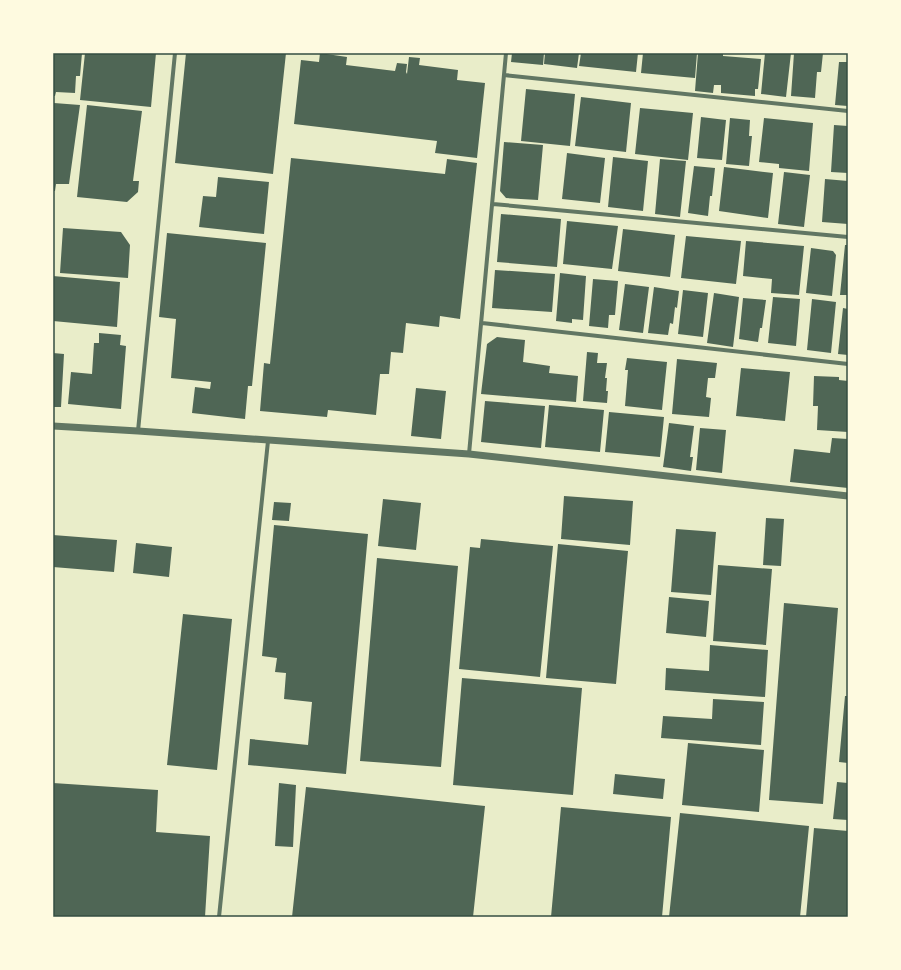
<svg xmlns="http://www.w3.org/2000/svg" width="901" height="970" font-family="Helvetica,sans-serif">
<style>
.building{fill:#4f6655}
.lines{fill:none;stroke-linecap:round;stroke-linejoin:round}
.minor{stroke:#617663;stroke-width:4}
.tertiary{stroke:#617663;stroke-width:7}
.neatline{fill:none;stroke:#344e41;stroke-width:1.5}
</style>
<rect width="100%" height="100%" fill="#e9edc9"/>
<!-- building -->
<path class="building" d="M53,53H82L80,76H76L75,93L56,92L55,96H53Z
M85,53H156L151,107L80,100Z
M186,53H286L273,174L175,163Z
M320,53L347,57L346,65L395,71L397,63L407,64L406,72L407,74L409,57L420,58L419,65L458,70L457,80L485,83L477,158L435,153L437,141L294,124L301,60L319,62Z
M512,53H544L543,65L511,62Z
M545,53H579L577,68L544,64Z
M581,53H638L636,72L579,66Z
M643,53H697L695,78L641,73Z
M698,53H723V56L761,59L758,89H755V96L721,93V85H714L713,93L695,91Z
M765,53H791L786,97L761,94Z
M794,53H823L821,72H817L815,98L791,96Z
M839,62H848V106L835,105Z
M526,89L575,94L570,146L521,141Z
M581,97L631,103L626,152L575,146Z
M54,103L80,105L69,184H56L55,191H53V117Z
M87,105L142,111L133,181H139L138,192L127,202L77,197Z
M640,108L693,113L688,160L635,154Z
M701,117L726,120L722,160L697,158Z
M730,118L750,120L749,136H752L749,166L726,164Z
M764,118L813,123L809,171L779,168V164L759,162Z
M834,125L848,126V173L831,172Z
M504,142L543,145L538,200L506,198L500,191Z
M567,153L605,158L600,203L562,199Z
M613,157L648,161L643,211L608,207Z
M291,158L445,174L447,159L477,163L460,319L440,316L439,327L406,323L403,353L391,352L389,374H380L376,415L328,410L327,417L260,411L264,363L270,364Z
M660,159L686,161L680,217L655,214Z
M694,166L715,168L712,196H710L708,216L688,213Z
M724,167L773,173L768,218L719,211Z
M784,172L810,175L804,227L778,224Z
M218,177L269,182L264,234L199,227L203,196L216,197Z
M825,179L848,181V224L822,222Z
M501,214L561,219L557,267L497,262Z
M567,221L618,226L612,269L563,264Z
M63,228L121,232L130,245L128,278L60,273Z
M623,229L675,235L670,277L618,271Z
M167,233L266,243L252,386H248L245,419L192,413L195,387L210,389L211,382L171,378L176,319L159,317Z
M686,236L741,241L736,284L681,278Z
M746,241L804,246L799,295L771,293L772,279L743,276Z
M845,245H848V295H840Z
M811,248L833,251L836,255L832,296L806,293Z
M495,270L555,274L552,312L492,308Z
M560,273L586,276L583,320L572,319V323L556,321Z
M53,276L120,282L117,327L53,321Z
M593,279L618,281L615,315H609L608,328L589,326Z
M625,284L649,287L643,333L619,330Z
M654,287L679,291L677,308L675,307L673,324L670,323L668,335L648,333Z
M683,290L708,293L703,337L678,334Z
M714,293L739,297L733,347L707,343Z
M773,297L800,299L796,346L768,343Z
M743,298L766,300L762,328H760L758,342L739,339Z
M812,299L836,302L831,353L807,350Z
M843,308L848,309V355L838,354Z
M99,333L121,335L120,345L126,346L121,409L68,404L71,372L92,374L94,343H99Z
M497,337L525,340L523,362L550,366L549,373L578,376L576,402L481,394L487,344Z
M587,352L598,353L597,363H607L605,378H607L606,391H608L607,403L583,401Z
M53,353L64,354L61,407H53Z
M627,358L667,362L662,410L625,406L628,370H625Z
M677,359L717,363L715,378H708L706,397L711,398L709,417L672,414Z
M741,368L790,372L785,421L736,416Z
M814,376L839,377V380L848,381V432L817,430L818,406H813Z
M416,388L446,391L441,439L411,436Z
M485,401L545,406L541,448L481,442Z
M549,405L604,410L600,452L545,447Z
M609,412L664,417L660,457L605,452Z
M669,423L694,426L690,457H693L691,471L663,467Z
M700,428L726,430L722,473L696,470Z
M832,438L848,439V488L790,482L794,449L830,453Z
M564,496L633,501L630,545L561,539Z
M383,499L421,503L416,550L378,546Z
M274,502L291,503L289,521L272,520Z
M766,518L784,519L781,566L763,565Z
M274,525L368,534L346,774L248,765L250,739L308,745L312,702L284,699L286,673L275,672L277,658L262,656Z
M676,529L716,532L711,595L671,592Z
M53,535L117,540L114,572L53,567Z
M481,539L553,546L540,677L459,669L470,547L480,548Z
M136,543L172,547L169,577L133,573Z
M558,544L628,551L616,684L546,678Z
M377,558L458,566L441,767L360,761Z
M718,565L772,569L766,645L713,641Z
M669,597L709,601L706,637L666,633Z
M784,603L838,608L823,804L769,800Z
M183,614L232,619L217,770L167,765Z
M710,645L768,650L765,697L665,690L666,668L709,671Z
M462,678L582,688L573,795L453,785Z
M845,696H848V763L839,762Z
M713,699L764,702L761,745L661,738L663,716L712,719Z
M688,743L764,750L759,812L682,805Z
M615,774L665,779L663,799L613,794Z
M837,782L848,783V820L833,819Z
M53,783L158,790L156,832L210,836L205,917H53Z
M279,783L296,785L293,847L275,846Z
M306,787L485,806L473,917H292Z
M561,807L671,817L662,917H551Z
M680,813L809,826L800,917H669Z
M814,828L848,831V917H806Z"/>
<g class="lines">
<!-- minor -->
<path class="minor" d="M504,75L848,111
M493,204L848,237
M482,323L848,364
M138,431L175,53
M469,454L506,53
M219,917L268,441"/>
<!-- tertiary -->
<path class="tertiary" d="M53,426L138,431L469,454L848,496"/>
</g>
<!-- border -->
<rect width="901" height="970" fill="none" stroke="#fefae0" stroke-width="108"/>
<rect x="54" y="54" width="793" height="862" class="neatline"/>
</svg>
